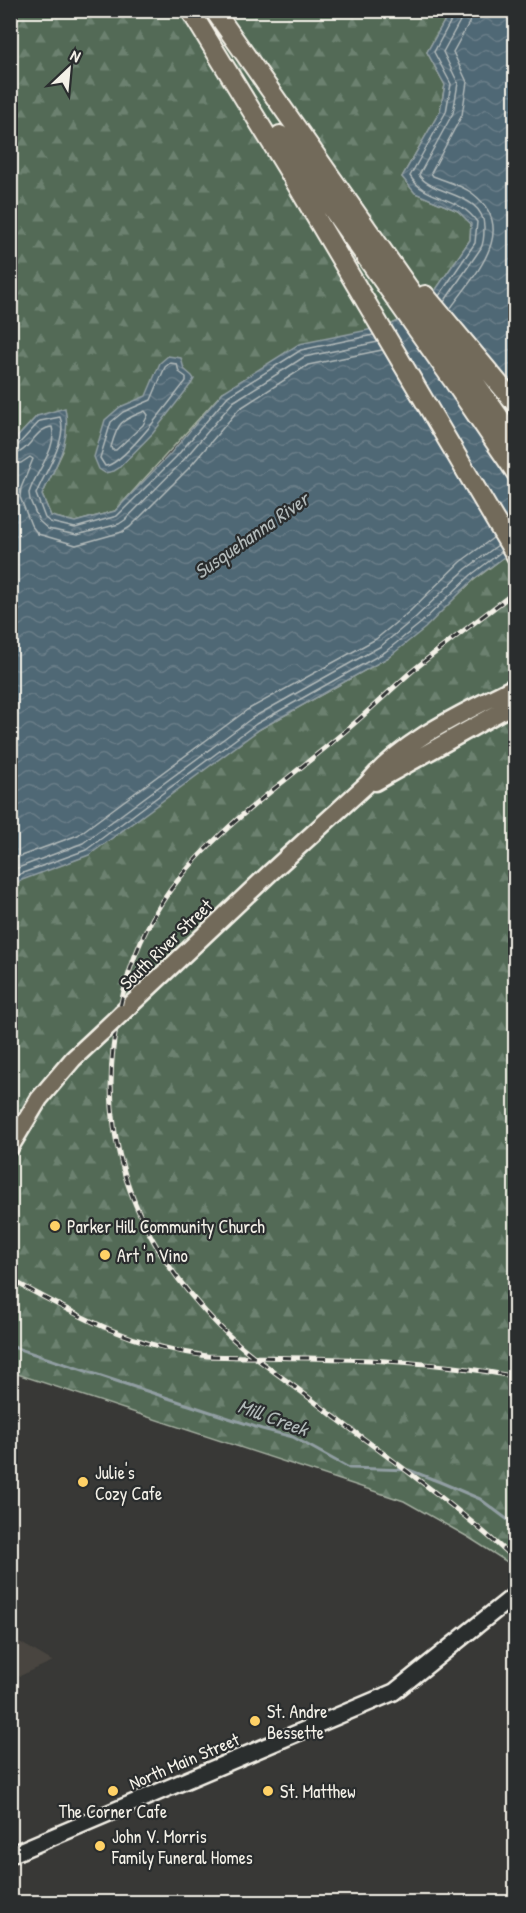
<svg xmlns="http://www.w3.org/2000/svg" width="526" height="1913" font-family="'Patrick Hand',sans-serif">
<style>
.built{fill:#48453f}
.forest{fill:url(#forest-firs);stroke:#a4aea0;stroke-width:1.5}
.water{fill:url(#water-waves);stroke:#919ea2;stroke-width:1.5}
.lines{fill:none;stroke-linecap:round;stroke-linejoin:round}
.shore{stroke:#b2baba;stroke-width:1.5}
.stream{stroke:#919ea2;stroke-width:3}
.secondary-casing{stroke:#f4f1e8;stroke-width:20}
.primary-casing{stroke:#f4f1e8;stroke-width:21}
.motorway-casing{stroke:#f4f1e8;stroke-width:22}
.secondary{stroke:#2a2d2e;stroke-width:15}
.primary{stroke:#726b5a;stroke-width:16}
.motorway{stroke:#726b5a;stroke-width:18}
.rail-casing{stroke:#f4f1e8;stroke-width:5}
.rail{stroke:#2a2d2e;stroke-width:3;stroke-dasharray:9;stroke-linecap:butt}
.primary-bridge-casing{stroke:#f4f1e8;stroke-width:21;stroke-linecap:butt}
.primary-bridge{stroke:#726b5a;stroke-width:16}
.poi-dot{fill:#ffd166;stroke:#2a2d2e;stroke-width:2}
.labels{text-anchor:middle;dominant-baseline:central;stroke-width:4.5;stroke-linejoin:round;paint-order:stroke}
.street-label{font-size:18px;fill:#f4f1e8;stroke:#2a2d2e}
.poi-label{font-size:18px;fill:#f4f1e8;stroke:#2a2d2e;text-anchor:start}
.water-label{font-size:20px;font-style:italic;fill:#b2baba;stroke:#2a2d2e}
</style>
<defs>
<pattern id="forest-firs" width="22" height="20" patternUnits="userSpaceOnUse" patternTransform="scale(1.5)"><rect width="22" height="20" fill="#536b57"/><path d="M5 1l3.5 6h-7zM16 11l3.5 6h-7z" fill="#6c816f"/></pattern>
<pattern id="water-waves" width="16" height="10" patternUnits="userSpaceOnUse" patternTransform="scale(1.5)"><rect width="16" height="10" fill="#4f6774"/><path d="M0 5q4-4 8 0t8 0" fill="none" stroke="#697d88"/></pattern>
</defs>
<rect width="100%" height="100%" fill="#383836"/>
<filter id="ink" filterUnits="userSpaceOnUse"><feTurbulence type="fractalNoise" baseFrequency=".0167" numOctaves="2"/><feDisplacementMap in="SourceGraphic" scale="12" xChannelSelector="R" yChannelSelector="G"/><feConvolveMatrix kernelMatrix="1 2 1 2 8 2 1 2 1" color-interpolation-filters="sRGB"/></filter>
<g filter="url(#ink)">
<!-- built -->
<path class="built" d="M11,1637L52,1661H53L11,1680Z"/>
<!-- forest -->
<path class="forest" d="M11,11H450L427,52L445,85L440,111L402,177L415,193L458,211L471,223L470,240L422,310L388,326L223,392L115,511L75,522L51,516L42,495L63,451L37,416L11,444Z
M507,555L516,571L515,1567L468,1537L404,1501L11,1372L10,887L260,729L389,657L474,580Z"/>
<!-- water -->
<path class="water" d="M450,11H515V549L474,579L425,628L389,657L260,729L89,855L22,880L11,887V444L37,416L65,408C72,442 56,465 42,495L51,516L75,522L115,511L171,453L223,392L299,344L388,326L422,310L470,240L471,224L458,211L415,193L402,177L440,111L445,85L427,52Z
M168,356L181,358L184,369L192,376L194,379L191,384L153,433L119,468L114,471L105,473L99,469L94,457L105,420L120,407L146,396L160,363Z"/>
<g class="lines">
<!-- shore -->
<path class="shore" d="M439,296L475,243L477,222C459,195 425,201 410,176L446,112L451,84L434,52L454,15L455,10
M444,302L481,248C484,242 484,236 484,229C486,192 432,196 419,175L453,113L458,83L443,52L461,19L462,10
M450,309C475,274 520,229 472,193C461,185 445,181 433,176L431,173L462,115L467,82L453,52L470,21L471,10
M170,363L177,364L179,372L186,377V381C173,397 123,466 105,466L100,458L111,422L123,412L151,400L165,367Z
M145,411L148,415L143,425L116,450H112L111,447C118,422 120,421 145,411Z
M10,448L17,446L40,421L60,417C69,439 44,473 36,494L45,518L50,522L75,528L117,516L176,457L228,396L301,350L373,335
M10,455C30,454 34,428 52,427C58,449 35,472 29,493L30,500L39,521L48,529L77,535L119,524L125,520L181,463L233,402L304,357L378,342
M10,464L21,463L30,457L33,459L21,488L20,497L31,525L38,534L76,545L122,532L130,527L188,469L239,409L308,365L382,350
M10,860L78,835L247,710L376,639L410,611L460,562L493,538
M10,871L83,843L252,718L381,646L416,617L466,569L498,545
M10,880L20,874L86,850L256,724L385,652L421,623L471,575L501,552"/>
<!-- stream -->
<path class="stream" d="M10,1346L262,1429L293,1437L349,1468L409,1470L440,1482L480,1499L516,1526"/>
<defs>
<path id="secondary" d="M10,1855L394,1692L516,1594"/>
<path id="primary" d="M375,782L516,703
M122,1013L271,872L366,785C405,738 462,714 516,686
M10,1147L39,1099L73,1059L103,1031"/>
<path id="motorway" d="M190,10L288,170L516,556
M214,10L516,441
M280,135L454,382L516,473
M425,295L516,404"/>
</defs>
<!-- secondary casing -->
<use href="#secondary" class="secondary-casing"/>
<!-- primary casing -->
<use href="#primary" class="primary-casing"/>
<!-- motorway casing -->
<use href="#motorway" class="motorway-casing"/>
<!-- secondary -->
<use href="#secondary" class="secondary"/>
<!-- primary -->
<use href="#primary" class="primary"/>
<!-- motorway -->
<use href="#motorway" class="motorway"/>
<defs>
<path id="rail" d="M516,591C481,618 445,644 411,672C386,694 363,717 337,738C280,786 217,828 171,889C147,922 130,962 121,1003C91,1127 131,1238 220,1327C245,1352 275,1372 303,1393C374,1448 450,1499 516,1561
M10,1279C76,1315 131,1346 207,1356C309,1359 415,1356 516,1377"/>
</defs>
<!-- rail casing -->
<use href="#rail" class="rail-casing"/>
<!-- rail -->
<use href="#rail" class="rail"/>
<defs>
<path id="primary-bridge" d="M103,1031L122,1013"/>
</defs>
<!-- primary-bridge casing -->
<use href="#primary-bridge" class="primary-bridge-casing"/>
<!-- primary-bridge -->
<use href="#primary-bridge" class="primary-bridge"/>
</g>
</g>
<!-- markers -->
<g class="poi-dot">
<circle cx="55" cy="1226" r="6"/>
<circle cx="105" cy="1255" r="6"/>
<circle cx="83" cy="1482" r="6"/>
<circle cx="255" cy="1721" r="6"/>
<circle cx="113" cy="1791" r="6"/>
<circle cx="268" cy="1791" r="6"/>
<circle cx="100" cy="1846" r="6"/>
</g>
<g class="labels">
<!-- street labels -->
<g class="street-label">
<text transform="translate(166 944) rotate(-44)">South River Street</text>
<text transform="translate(184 1761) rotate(-23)">North Main Street</text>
</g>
<!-- poi labels -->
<g class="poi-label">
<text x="67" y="1226">Parker Hill Community Church</text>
<text x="117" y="1255">Art 'n Vino</text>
<text x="95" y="1472">Julie's<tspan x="95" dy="21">Cozy Cafe</tspan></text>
<text x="267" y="1711">St. Andre<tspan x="267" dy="21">Bessette</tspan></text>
<text x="280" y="1791">St. Matthew</text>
<text x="113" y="1811" text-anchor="middle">The Corner Cafe</text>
<text x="112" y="1836">John V. Morris<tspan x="112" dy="21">Family Funeral Homes</tspan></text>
</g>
<!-- water labels -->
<g class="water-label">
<text transform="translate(251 535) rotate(-35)">Susquehanna River</text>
<text transform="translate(273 1417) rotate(20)">Mill Creek</text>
</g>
</g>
<!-- margin -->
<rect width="526" height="1913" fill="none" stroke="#2a2d2e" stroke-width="36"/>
<rect x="18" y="18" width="490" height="1877" fill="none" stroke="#f4f1e8" stroke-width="2" filter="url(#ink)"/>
<!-- north arrow -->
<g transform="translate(69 69) rotate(26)" stroke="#2a2d2e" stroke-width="4.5" paint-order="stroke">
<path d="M0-4.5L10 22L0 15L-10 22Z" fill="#f4f1e8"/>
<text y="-9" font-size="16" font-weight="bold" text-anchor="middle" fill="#f4f1e8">N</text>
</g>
</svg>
